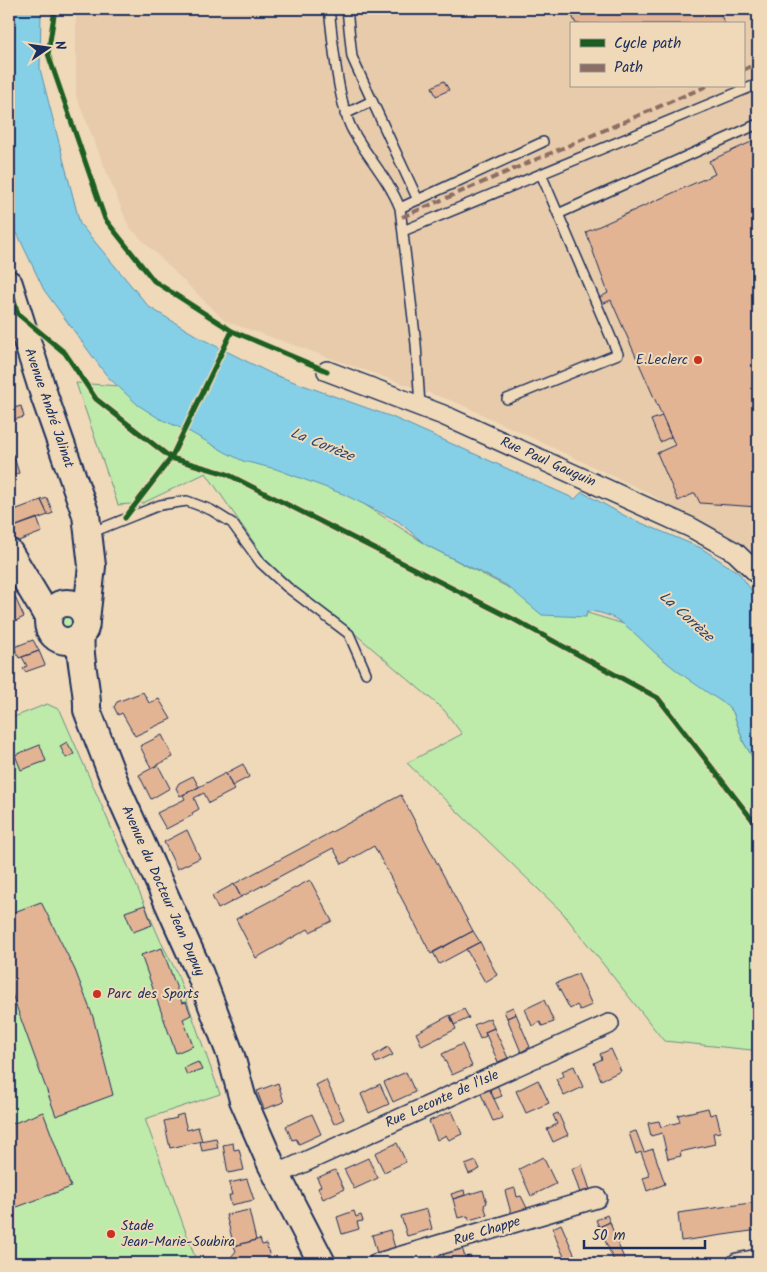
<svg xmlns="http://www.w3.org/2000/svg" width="767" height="1272" font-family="Kalam,sans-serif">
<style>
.built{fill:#e7cbab;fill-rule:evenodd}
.green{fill:#beeba9;stroke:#6c8d84}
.water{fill:#86d0e7;stroke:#5b90b0}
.building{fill:#e3b494;stroke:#1b2f5e}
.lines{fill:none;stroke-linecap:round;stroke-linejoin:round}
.lane-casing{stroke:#1b2f5e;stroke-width:12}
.street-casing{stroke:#1b2f5e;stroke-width:22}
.secondary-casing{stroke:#1b2f5e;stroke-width:30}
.lane{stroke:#efd9b8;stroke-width:9}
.street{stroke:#efd9b8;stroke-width:19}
.secondary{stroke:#efd9b8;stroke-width:26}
.quiet{stroke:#8d6e63;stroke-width:4;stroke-dasharray:8 4;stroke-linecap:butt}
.cycleway-casing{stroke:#efd9b8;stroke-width:8}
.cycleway{stroke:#1b5e20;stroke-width:5}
.poi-dot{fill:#c8321e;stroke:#efd9b8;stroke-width:2}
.labels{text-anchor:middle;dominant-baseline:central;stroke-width:4;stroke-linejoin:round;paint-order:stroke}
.poi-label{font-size:14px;fill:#1b2f5e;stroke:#efd9b8;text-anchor:start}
.street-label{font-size:14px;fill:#1b2f5e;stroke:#efd9b8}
.water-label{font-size:15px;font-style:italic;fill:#2b4773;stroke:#efd9b8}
</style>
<rect width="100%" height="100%" fill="#efd9b8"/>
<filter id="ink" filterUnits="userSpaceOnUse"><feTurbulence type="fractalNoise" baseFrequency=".02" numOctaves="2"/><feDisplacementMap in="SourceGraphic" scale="10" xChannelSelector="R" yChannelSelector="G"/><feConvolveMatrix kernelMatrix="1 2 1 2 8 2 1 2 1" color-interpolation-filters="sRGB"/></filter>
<g filter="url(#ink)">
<!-- built -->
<path class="built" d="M76,9H758V561L647,492L458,403L225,321L129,227L76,96ZM571,24H743V86H571Z"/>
<!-- green -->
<path class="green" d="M76,383L190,391L430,547L515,591L627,625L660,657L728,706L733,712L744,743L758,766V1054L752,1050L664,1041L562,912L407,763L462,734L444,710L346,626L272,569L206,473L143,503L118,505Z
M57 622a10 10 0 1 1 20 0a10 10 0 1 1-20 0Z
M47,704L60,710L161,942L177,973L220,1094L145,1119L197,1263H9V719Z"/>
<!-- water -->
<path class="water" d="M9,9H41L40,69L80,224L149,307L202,339L272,374L392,417L575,499L582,492L627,517L701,548L739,573L758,599V766L744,743L733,712L728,706C705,691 681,675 660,657C635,636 622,613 587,611L586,617L542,615L506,585L426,545L398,521L343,494L276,469L243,461L225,452L190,432L160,419L138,405L107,376L44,290L9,216Z"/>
<!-- building -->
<path class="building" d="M569,9H718L725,24H576Z
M444,81L449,90L436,96L432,87Z
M758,139V507L700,503L695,493L678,501L657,453L675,445L611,300L602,304L599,298L608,293L586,232L715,174L709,161Z
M21,406L24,417L13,420L10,409Z
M662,416L671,437L660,442L651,420Z
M13,454L19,473L9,477V455Z
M47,498L53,513L48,515L41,500Z
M41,500L48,515L11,528L9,512Z
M37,518L42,532L16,542L11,528Z
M14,595L24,617L9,624V597Z
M33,640L39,651L19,658L14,647Z
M39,651L45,665L25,672L23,668L27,666L22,657Z
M143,692L149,703L159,699L171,719L135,736L122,713L118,715L114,707L117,702Z
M162,735L173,757L151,768L140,746Z
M67,742L74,754L66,758L60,746Z
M40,745L46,761L21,770L15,755Z
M243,764L249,777L232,786L226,773Z
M158,765L170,788L151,799L139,775Z
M226,773L234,790L209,803L204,793L194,798L199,809L192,813L193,815L166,829L157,813L185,799L183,795Z
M193,776L199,787L180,796L176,788L179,783Z
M401,795L473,931L431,954L374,846L342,864L333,848L241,897L234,884Z
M187,830L200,858L177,869L164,842Z
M310,880L332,921L310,932L308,929L256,958L236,919Z
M234,884L241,897L218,909L212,896Z
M41,902L75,970L93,1017L113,1095L56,1116L9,986V914Z
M145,905L152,925L133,932L125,912Z
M473,931L480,942L439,964L433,952Z
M480,942L497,975L485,982L466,949Z
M162,948L182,1003L186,1002L191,1015L183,1019L193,1046L176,1053L141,955Z
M578,974L592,1005L580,1010L577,1005L570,1009L556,983Z
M544,1000L554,1022L542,1026L540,1022L532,1026L525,1009Z
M513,1007L516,1014L507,1018L504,1011Z
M464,1009L469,1018L454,1025L450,1016Z
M516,1014L530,1047L521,1052L507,1018Z
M450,1015L456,1029L422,1046L416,1033Z
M490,1018L494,1028L485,1032L486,1036L480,1039L474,1025Z
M494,1028L508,1058L498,1062L485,1032Z
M462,1044L472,1066L452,1075L442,1054Z
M388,1047L393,1055L376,1063L373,1056Z
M611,1049L621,1071L601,1080L594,1063L602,1059L600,1054Z
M198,1062L202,1070L187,1075L184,1068Z
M574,1066L583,1087L564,1096L556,1079L564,1076L562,1071Z
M406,1072L415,1092L393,1102L384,1082Z
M326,1080L344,1119L334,1124L316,1085Z
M538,1080L549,1103L526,1113L516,1091Z
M278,1083L284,1102L264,1109L257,1091Z
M380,1084L389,1104L369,1113L361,1094Z
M497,1085L502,1096L494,1099L489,1088Z
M489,1088L503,1118L493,1121L480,1092Z
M708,1108L710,1115L716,1113L721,1132L713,1133L715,1144L680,1152L681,1156L668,1159L662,1133L651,1136L648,1123L659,1121L661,1127L680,1122L678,1115Z
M452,1111L462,1134L449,1140L446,1135L437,1140L429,1121Z
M43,1112L71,1187L9,1210V1125Z
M558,1113L568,1135L553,1142L547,1129L557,1124L553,1115Z
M183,1114L187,1130L198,1127L202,1141L170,1148L164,1121L177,1118L176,1116Z
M312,1114L321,1134L299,1144L296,1139L292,1140L286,1126Z
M636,1131L644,1152L653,1149L665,1184L647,1191L643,1178L650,1176L641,1152L636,1154L629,1133Z
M216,1138L218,1148L202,1151L200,1141Z
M233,1143L234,1150L239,1149L244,1170L228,1173L223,1145Z
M397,1143L406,1162L384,1172L375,1153Z
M543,1157L556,1184L531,1196L519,1169Z
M368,1158L378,1178L354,1189L344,1169Z
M476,1161L480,1169L469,1174L465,1165Z
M582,1165L590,1190L580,1193L572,1169Z
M335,1170L344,1189L323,1199L318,1188L321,1186L317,1178Z
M247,1179L254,1200L231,1205L229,1195H232L229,1183Z
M515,1188L517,1197L521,1196L527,1208L511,1213L505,1191Z
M464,1190L465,1195L453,1199L451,1194Z
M483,1190L487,1203L484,1205L487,1215L469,1220L468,1216L458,1218L453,1199Z
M758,1202V1230L681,1241L678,1213Z
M427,1209L432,1229L407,1236L401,1216Z
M249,1210L256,1240L234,1246L226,1215Z
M354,1211L356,1217L361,1215L363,1221L357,1222L359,1229L342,1234L337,1217Z
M607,1215L610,1222L599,1227L596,1220Z
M610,1222L615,1237L626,1263H615L599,1227Z
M561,1224L578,1263H567L557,1241L553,1228Z
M390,1230L395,1248L377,1253L372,1235Z
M260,1239L262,1245L266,1244L272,1263H233L231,1257L236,1251L234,1246Z
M462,1248L465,1257L470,1256L472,1263H446L443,1254Z"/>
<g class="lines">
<defs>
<path id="lane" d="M329,9C333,41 338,107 354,133C369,159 389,180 400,208L416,344L420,406
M347,9L352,57L356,66L418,200
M345,114L372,101
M400,208L543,142
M558,214L758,124
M403,231L758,84
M507,399L618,354L541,174
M90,533L160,505L187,501L211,510L232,523L261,563L287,587L349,634L366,673"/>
<path id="street" d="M327,371L443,415L692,528L735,552L758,574
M276,1175L609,1024
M378,1263L597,1198
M737,1263L758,1259"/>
<path id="secondary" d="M9,284L45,398L86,515L92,566L86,620
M9,552L48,617
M48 622a19 19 0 1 1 38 0a19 19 0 1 1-38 0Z
M81,635C78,660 88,685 87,710L119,793L200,974L231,1056L243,1100L271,1164L322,1263"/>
</defs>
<!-- lane casing -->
<use href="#lane" class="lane-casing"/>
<!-- street casing -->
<use href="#street" class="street-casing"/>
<!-- secondary casing -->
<use href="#secondary" class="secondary-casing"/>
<!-- lane -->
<use href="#lane" class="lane"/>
<!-- street -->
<use href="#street" class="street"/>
<!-- secondary -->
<use href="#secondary" class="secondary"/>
<!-- quiet -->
<path class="quiet" d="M743,70L758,63
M402,217L707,86"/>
<defs>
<path id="cycleway" d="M55,9L48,54L105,219L154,281L232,331L327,371
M9,284L18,314L65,353L96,399L171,458L227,474L513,619L658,698L758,827
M125,518L171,458L232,331"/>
</defs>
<!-- cycleway casing -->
<use href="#cycleway" class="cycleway-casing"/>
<!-- cycleway -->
<use href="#cycleway" class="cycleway"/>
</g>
</g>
<!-- markers -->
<g class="poi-dot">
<circle cx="698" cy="360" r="5"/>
<circle cx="97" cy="994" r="5"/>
<circle cx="111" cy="1234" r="5"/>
</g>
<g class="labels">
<!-- poi labels -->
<g class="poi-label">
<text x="688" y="360" text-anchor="end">E.Leclerc</text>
<text x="107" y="994">Parc des Sports</text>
<text x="121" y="1226">Stade<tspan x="121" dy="16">Jean-Marie-Soubira</tspan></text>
</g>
<!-- street labels -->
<g class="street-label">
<text transform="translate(49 408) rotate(71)">Avenue André Jalinat</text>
<text transform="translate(548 462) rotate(24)">Rue Paul Gauguin</text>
<text transform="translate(163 891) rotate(66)">Avenue du Docteur Jean Dupuy</text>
<text transform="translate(442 1099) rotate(-24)">Rue Leconte de l'Isle</text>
<text transform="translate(487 1231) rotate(-17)">Rue Chappe</text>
</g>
<!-- water labels -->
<g class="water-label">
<text transform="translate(322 445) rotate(22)">La Corrèze</text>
<text transform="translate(686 617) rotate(42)">La Corrèze</text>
</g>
</g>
<!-- margin -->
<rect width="767" height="1272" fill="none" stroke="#efd9b8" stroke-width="30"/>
<rect x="15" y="15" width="737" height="1242" fill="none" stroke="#1b2f5e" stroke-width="2" filter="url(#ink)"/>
<!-- legend -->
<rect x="570" y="22" width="175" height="65" fill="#efd9b8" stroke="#9a9594"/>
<rect x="580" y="39" width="25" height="8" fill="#1b5e20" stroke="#9a9594"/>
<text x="614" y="48" font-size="15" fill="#1b2f5e">Cycle path</text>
<rect x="580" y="64" width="25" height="8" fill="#8d6e63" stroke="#9a9594"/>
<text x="614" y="72" font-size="15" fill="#1b2f5e">Path</text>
<!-- north arrow -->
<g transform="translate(48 48) rotate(77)" stroke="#efd9b8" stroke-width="4" paint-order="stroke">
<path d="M0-4L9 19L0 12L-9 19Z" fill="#1b2f5e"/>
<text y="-8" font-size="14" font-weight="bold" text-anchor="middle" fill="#1b2f5e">N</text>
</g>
<!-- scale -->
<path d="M584 1240v8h121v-8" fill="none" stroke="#1b2f5e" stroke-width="2.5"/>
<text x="592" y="1240" font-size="15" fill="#1b2f5e" stroke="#efd9b8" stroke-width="4" paint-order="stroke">50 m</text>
</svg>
